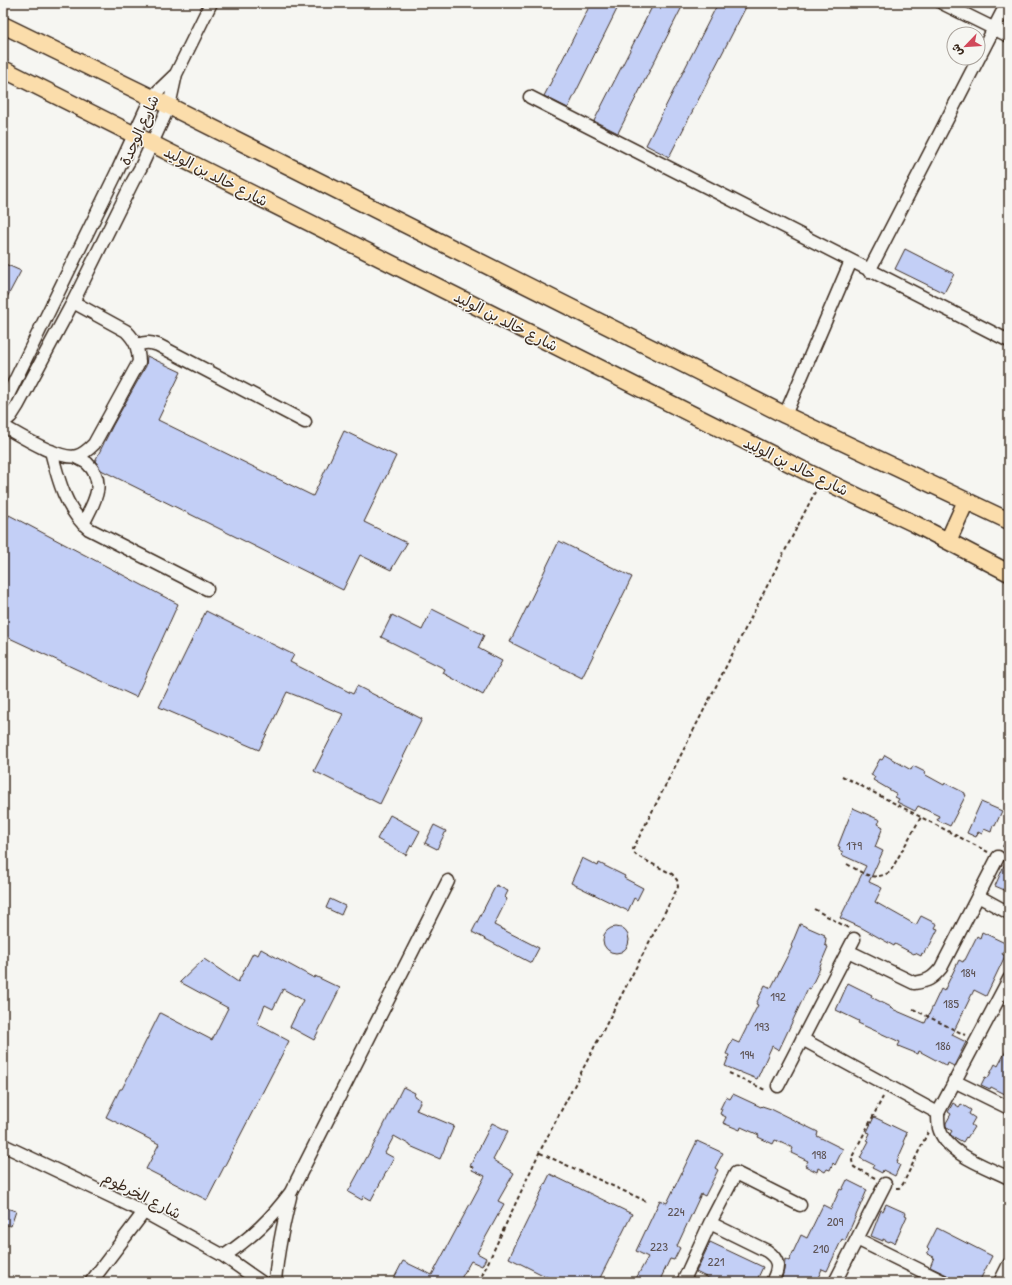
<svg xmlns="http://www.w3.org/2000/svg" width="1012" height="1285" font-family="'Patrick Hand','Playpen Sans Arabic',sans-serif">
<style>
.building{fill:#c3cff6;stroke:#3b2a1e}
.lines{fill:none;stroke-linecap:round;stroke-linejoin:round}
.minor-casing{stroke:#3b2a1e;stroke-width:15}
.major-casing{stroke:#3b2a1e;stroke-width:19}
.path{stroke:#3b2a1e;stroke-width:2;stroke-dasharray:4 3;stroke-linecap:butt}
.minor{stroke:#f6f6f2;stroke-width:12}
.major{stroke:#fbddab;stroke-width:16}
.labels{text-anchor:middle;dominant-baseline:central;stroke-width:3;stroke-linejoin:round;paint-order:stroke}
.number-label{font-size:13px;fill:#5d5354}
.street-label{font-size:15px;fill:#3b2a1e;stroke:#f6f6f2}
</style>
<rect width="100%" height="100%" fill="#f6f6f2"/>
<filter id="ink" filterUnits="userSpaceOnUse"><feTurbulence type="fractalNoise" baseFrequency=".025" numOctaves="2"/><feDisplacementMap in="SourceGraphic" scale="8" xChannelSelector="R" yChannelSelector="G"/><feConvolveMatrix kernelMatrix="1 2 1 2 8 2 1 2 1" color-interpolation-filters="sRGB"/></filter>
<g filter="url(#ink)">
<!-- building -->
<path class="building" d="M591,3H620L568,108L544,96Z
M654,3H684L618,133L594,121Z
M718,3H748L669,157L646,145Z
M905,249L954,274L944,293L895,269Z
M3,263L21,271L3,305Z
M147,356L181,372L158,420L313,496L344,431L396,456L364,522L407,543L391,570L360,555L343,590L101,470L95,461L113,425L146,366Z
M9,515L178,604L136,697L3,635V529Z
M559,541L632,577L582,678L510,642Z
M432,609L484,635L478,648L502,661L483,695L443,673L445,669L381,637L392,615L422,630Z
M206,611L294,655L290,662L353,694L357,686L422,719L380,804L314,771L343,714L287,692L259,750L159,707Z
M885,755L911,770L913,766L925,772L924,774L944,785L945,783L965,793V795H966L950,826L937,820L939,816L918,806L915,811L897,802L899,799L895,797L897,794L873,780L875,777L871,775L880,759L882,760Z
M981,802L1002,811L995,826L993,825L991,832L984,829L982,834L978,832L976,837L967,833Z
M853,808L880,820L878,824L883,827L875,847L883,851L869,882L882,888L875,902L916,925L921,916L937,924L935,928L938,929L928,949L926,948L924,954L922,953L921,956L915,953L914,954L895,944L894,946L862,928L840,918L866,866L842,855L843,852L839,850L840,847L838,846Z
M390,815L420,831L412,846L411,845L406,855L377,839Z
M434,825L446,831L437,849L425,843Z
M1009,854V892L995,886Z
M582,858L598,866L599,863L625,876L624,878L643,888L637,900L634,898L628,911L571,883Z
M496,885L508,891L505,897L507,899L494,925L539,948L531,963L472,932Z
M330,899L345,906L341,915L326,908Z
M800,924L825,935L824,937L826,938L825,945L828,947L819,968H820L810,989L808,988L779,1050L772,1046L757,1079L725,1066L729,1055L726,1054L732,1040L739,1043L758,1005L756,1004L765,985L771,988L792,947L791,946Z
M603 940a13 13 0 1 1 26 0a13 13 0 1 1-26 0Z
M982,932L1007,944L1002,954L1005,956L986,996L974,990L952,1035L966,1042L954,1066L948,1063L947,1066L919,1051L918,1054L898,1046L900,1042L858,1023L859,1021L836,1010L848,983L872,995L871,997L891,1007L890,1008L925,1023L941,989L944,991L959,960L963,962L964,960H965L977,936L980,938Z
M261,949L314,978L315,976L340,988L314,1040L290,1027L303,1000L283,989L273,1009L265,1005L257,1024L289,1041L207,1200L146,1169L159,1144L106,1117L120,1089H122L160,1013L212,1040L228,1008L180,982L204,959L238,982L253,953L258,955Z
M1009,1045V1096L991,1087L990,1089L981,1085L985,1077L988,1078L995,1064L998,1066Z
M403,1087L415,1093L414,1096L421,1100L416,1110L454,1126L440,1159L410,1146V1145L394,1136L385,1153L394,1158L371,1200L364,1196L362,1200L348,1192L380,1133Z
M733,1094L761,1107L762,1106L771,1109L818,1132L817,1136L843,1149L835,1165L833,1163L830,1170L827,1169L825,1172L818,1168L817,1172L805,1166L808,1161L791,1153L793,1148L775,1140L773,1144L758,1137L759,1135L741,1127L740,1130L723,1123L726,1117L720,1114L722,1109H720L726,1097L730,1099Z
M953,1103L959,1107L961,1104L971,1110L969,1114L975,1118L971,1125L974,1127L967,1138L966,1137L963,1142L952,1136L950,1134L952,1131L947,1128L946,1126V1123L951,1114L948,1112Z
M874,1117L907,1133L903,1142L905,1143L897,1161H898L897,1164L900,1165L895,1176L883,1170L882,1173L872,1168L874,1165L860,1158L869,1141L867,1140L870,1133L867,1132Z
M492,1123L508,1131L493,1160L514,1173L498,1201L504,1204L477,1253L486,1258L482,1266L471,1261L459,1282H392L403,1261L432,1275L485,1176L472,1170L473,1167L470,1166Z
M697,1141L723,1153L715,1168L718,1170L705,1196L701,1194L677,1246L680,1248L674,1260L670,1259L659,1282H634L648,1257L636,1251L660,1200L667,1203Z
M550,1174L632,1214L598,1282H557L509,1258Z
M847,1180L867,1190L845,1241L842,1239L827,1271L822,1269L816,1282L781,1281L784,1270L785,1259L789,1261L801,1235L807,1238L823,1205L831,1209L840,1189L842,1190Z
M886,1204L906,1213L905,1215L907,1216L895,1243L890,1241L889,1242L883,1239V1241L871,1236L881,1210L883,1211Z
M3,1207L16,1211L11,1226L3,1224Z
M937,1228L992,1256L979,1282H969L959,1277L956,1282L951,1279L947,1275L930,1267L934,1257L927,1254L929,1250L927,1248Z
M710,1242L763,1267L756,1282H716L696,1272Z"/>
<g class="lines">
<defs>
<path id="minor" d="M942,3L1009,36
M530,97L1009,341
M869,271L1007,3
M137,345C145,342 150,342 158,345L305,422
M3,407L6,399L117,172L151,98L176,74
M785,415L851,261
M3,423L11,416L18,405L73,302L133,181L141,167L169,106L176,74L211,3
M3,426C19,435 60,461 77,456C84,454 89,449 94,444L139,362C138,347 136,341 126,331L73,302
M51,451C58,479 66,511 89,529L207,589
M76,457C79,459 84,461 87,463C108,483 93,504 83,524
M978,896L1009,913
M848,951L914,983C928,981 932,979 941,968L998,857
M1009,979L938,1113C938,1118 938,1123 939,1128C946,1154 987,1167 1009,1178
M802,1039L938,1113
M954,1081L1009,1108
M778,1086L854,939
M3,1145L144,1212L224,1256L261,1282
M710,1223L767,1251C780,1260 779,1268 772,1282
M857,1239L944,1282
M224,1256C252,1237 271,1219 291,1192L448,881
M91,1282L144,1212
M275,1282C277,1253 283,1225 290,1197
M683,1282L710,1223L736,1173L800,1205
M835,1282L885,1184
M1000,1282L1009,1264"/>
<path id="major" d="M3,25L169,106L785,415L1009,521
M3,69L821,479L913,523L1009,573
M948,541L966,501"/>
</defs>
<!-- minor casing -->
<use href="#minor" class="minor-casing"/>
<!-- major casing -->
<use href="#major" class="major-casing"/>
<!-- path -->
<path class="path" d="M842,776L988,852
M1003,847L1009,834
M847,864C863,873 872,882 890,872L921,817
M814,909L850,929
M913,1009L965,1035
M729,1073L763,1089L766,1090
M540,1153L648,1202
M875,1178L854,1167L852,1161L853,1155L883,1097
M896,1188H899L903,1184L928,1132
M479,1282L539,1153L678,887L677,880L672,874L637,856L634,853L633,849L815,492"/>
<!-- minor -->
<use href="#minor" class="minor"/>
<!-- major -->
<use href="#major" class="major"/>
</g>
</g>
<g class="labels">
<!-- number labels -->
<g class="number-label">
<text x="854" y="845">179</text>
<text x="968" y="972">184</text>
<text x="778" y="996">192</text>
<text x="951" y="1003">185</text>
<text x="762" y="1026">193</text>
<text x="943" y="1045">186</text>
<text x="747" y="1054">194</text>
<text x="819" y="1154">198</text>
<text x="676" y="1211">224</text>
<text x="835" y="1221">209</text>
<text x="659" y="1246">223</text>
<text x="821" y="1248">210</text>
<text x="716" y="1261">221</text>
</g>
<!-- street labels -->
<g class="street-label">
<text transform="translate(139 130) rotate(-66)">شارع الوحدة</text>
<text transform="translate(216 176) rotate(27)">شارع خالد بن الوليد</text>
<text transform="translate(506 321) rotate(27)">شارع خالد بن الوليد</text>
<text transform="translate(796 466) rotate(26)">شارع خالد بن الوليد</text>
<text transform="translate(142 1195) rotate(27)">شارع الخرطوم</text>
</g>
</g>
<!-- margin -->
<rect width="1012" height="1285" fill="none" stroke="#f6f6f2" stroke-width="16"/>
<rect x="8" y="8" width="996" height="1269" fill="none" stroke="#3b2a1e" stroke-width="1.5" filter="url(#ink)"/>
<!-- north arrow -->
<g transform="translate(966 46) rotate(245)"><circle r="19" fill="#f6f6f2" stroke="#aba49d"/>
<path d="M0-3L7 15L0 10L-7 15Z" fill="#d1495b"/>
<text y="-6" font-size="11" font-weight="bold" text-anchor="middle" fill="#3b2a1e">ش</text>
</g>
</svg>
